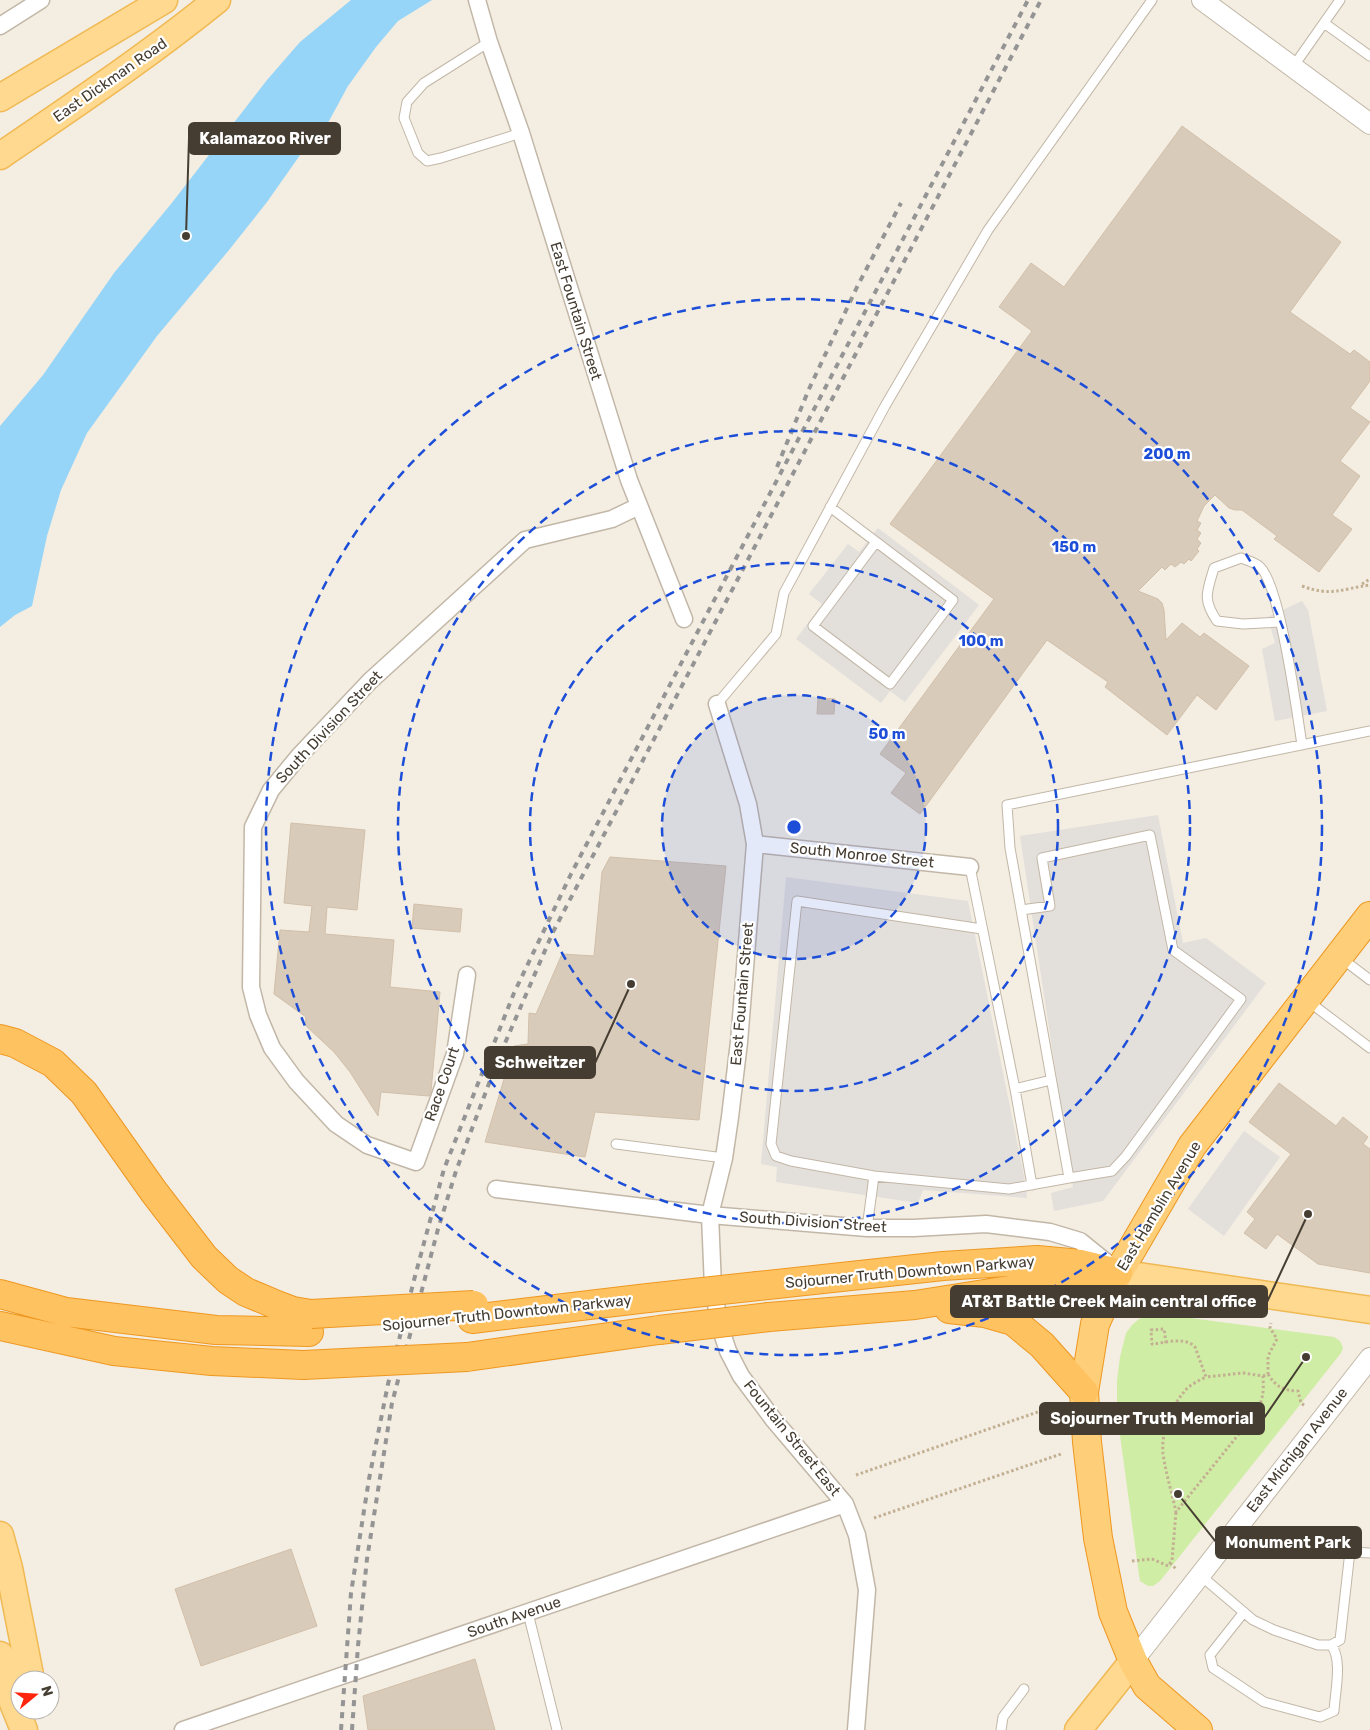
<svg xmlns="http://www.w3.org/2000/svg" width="1370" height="1730" font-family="Rubik,sans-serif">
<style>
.green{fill:#d0eda5}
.parking{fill:#e3dfdb}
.water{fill:#96d5f8}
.building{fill:#d9cbb9;stroke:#d1bfa9}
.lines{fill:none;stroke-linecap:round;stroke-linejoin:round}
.service-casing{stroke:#c2b7a7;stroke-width:11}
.minor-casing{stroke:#c2b7a7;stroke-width:19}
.tertiary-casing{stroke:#c2b7a7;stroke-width:22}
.primary-casing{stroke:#f0b953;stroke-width:29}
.trunk-casing{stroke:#ee9821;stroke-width:30}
.motorway-casing{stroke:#ee9821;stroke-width:30}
.path{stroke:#c3b093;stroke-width:3;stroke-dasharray:2.5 2.5;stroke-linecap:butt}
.service{stroke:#fff;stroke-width:9}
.minor{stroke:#fff;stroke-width:16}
.tertiary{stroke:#fff;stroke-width:20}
.primary{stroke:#ffd98f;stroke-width:26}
.trunk{stroke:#ffce78;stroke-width:28}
.motorway{stroke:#ffc261;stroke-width:28}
.rail{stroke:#949494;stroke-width:4;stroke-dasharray:6 6;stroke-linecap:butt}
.motorway-bridge-casing{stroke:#ee9821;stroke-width:30;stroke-linecap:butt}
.motorway-bridge{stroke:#ffc261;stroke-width:28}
.ring{fill:none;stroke:#1d4ed8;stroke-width:2.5;stroke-dasharray:9 6}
.labels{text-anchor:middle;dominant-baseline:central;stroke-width:4.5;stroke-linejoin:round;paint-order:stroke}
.street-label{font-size:15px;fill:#453d32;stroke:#fff}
.centre{fill:#1d4ed8;stroke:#fff;stroke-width:2.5}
.ring-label{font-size:15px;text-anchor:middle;font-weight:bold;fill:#1d4ed8;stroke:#fff;stroke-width:4.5;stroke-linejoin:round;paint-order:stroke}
.leader{fill:none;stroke:#453d32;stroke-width:2}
.callout-dot{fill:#453d32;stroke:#fff;stroke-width:2}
.callout{fill:#453d32;stroke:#453d32;stroke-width:2}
.callout-label{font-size:16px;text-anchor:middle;font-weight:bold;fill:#fff}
</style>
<rect width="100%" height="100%" fill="#f3ede2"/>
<!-- green -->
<path class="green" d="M1160,1314L1334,1337L1340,1341L1343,1348L1341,1353L1160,1581L1153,1586H1148L1140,1581L1139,1575L1117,1413V1381L1120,1357L1126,1333L1132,1325L1139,1319L1147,1316Z"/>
<!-- parking -->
<path class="parking" d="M878,528L979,605L905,702L890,691L881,703L796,639L822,604L809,594L848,544L859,552Z
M1302,601L1308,610L1327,711L1275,721L1262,649L1275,643L1268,617Z
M1158,815L1183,943L1206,938L1266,983L1103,1201L1054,1211L1051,1193L1073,1187L1020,836Z
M786,877L968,901L1025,1181L1027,1198L923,1190L918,1203L776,1182L777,1167L761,1164Z
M1244,1131L1280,1157L1224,1236L1188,1209Z"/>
<!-- water -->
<path class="water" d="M351,0H432L398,21L376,47L348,86L329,121L305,148L267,202L229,250L157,336L87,433L61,490L47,536L32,606L15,615L0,627V426L43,375L114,273L171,204L267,80L300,42Z"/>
<!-- building -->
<path class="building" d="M1182,126L1341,242L1290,312L1350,354L1354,350L1370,362V381L1350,408L1370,422L1340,461L1360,476L1332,515L1352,529L1319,572L1274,539L1277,536L1242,510H1235L1229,508L1215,495L1204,506L1197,521L1201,523L1197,530L1201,533L1197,539L1201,543L1197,549L1199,551L1191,561L1189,559L1184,564L1181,562L1175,567L1171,564L1165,570L1162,567L1138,591L1158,599L1162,603L1164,610L1166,640L1182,623L1200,637L1204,633L1249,666L1216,710L1197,695L1167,735L1105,687L1108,682L1047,640L920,814L891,793L906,773L880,754L994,599L890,524L1032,331L999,307L1031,263L1064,287Z
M818,698L835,699L834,714H817Z
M291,823L365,830L357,910L327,907L325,934L394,940L390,987L440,992L431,1091L429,1096L381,1092L378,1116L350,1072L334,1052L305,1025L306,1017L274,994L280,930L309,932L312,906L284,903Z
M610,857L726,866L699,1120L595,1112L585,1157L485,1142L514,1046L528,1044L529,1013L536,1014L562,954L594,956L602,872Z
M414,904L462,909L460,932L412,928Z
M1279,1083L1336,1126L1343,1117L1368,1137L1363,1144L1370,1149V1273L1318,1264L1277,1234L1266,1249L1244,1233L1255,1219L1247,1212L1291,1154L1249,1122Z
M291,1549L317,1626L201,1666L175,1589Z
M475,1659L495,1730H368L363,1696Z"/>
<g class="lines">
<defs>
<path id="service" d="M1324,23L1370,56
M489,42L424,83L407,102L404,118L418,153L427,161L441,158L521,133
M1293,67L1340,0
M830,507L953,600L890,684L813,626L876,542
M1280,622L1243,624L1217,621C1202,599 1207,592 1214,568L1241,558C1247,560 1254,562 1259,566C1280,582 1297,713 1302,745
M717,704L776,634L784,593L885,406L988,230L1152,0
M970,867L1015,1089L1051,1080
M1021,910L1050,906L1042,858L1150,835L1173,950L1241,999L1126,1156L1112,1171L1069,1178
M1341,958L1370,980
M1308,1001L1370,1048
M1015,1089L1032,1185
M616,1144L724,1158
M874,1176L791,1161L776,1156L771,1144L797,901L982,929
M867,1228L874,1176L1009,1189L1069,1178L1010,848L1007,805L1370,731
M1200,1575L1253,1620L1274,1630L1318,1645H1331L1340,1640L1349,1560L1351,1552L1370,1553
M1244,1612L1210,1655L1213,1668L1264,1702L1320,1717L1334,1711C1335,1692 1343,1659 1331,1645
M528,1613L557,1730
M1001,1730L1003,1717L1024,1689"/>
<path id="minor" d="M477,0L489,42L521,133L629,480L684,619
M0,26L41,0
M717,704L748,804L755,844L739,1042L730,1117L724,1158L710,1215L713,1287L720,1327L728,1351L741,1376L773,1419L845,1504L857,1535L867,1590L856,1730
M755,844L970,867
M467,975L455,1054L416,1162L367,1145L336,1124L296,1081L272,1048L258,1015L251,987L253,827L271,790L299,756L370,681L525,540L612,519L639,506
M496,1189L710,1215L867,1228H914L986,1224L1050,1232L1080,1241L1111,1266
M183,1730L845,1504"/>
<path id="tertiary" d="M1202,0L1370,124
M1133,1661L1370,1358"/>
<path id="primary" d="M0,98L164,0
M0,156C73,106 148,56 217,0
M1118,1273L1370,1310
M0,1535L9,1568L31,1680
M0,1655L13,1703L24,1730
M1078,1730L1133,1661"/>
<path id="trunk" d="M1198,1730L1147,1686L1133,1661L1113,1612L1098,1538L1087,1442L1084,1392L1095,1324L1118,1273L1192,1146L1370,916"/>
<path id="motorway" d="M0,1039L15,1043L53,1063L84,1093L154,1192L204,1257L228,1280L246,1292L277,1305L293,1311L311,1314
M758,1286L943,1266L1037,1260L1081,1264L1118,1273
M0,1294L66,1312L216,1330L309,1332
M949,1309L985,1313L1013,1321L1042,1345L1084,1392
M769,1317L915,1305L1099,1276
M472,1319L648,1298
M0,1326L114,1351L212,1361L303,1365
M467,1357L659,1330"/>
</defs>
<!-- service casing -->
<use href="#service" class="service-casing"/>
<!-- minor casing -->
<use href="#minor" class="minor-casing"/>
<!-- tertiary casing -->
<use href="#tertiary" class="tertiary-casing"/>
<!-- primary casing -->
<use href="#primary" class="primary-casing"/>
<!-- trunk casing -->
<use href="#trunk" class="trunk-casing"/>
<!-- motorway casing -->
<use href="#motorway" class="motorway-casing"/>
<!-- path -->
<path class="path" d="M1362,584L1370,579
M1302,586C1332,597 1340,589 1370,585
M1166,1343L1164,1329L1151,1330L1152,1344C1165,1343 1185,1336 1195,1347L1206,1377L1243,1373L1263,1376C1264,1393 1263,1400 1255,1414L1176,1512C1172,1493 1166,1474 1163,1454C1161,1433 1170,1408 1184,1392C1189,1385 1198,1381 1206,1377
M1268,1374C1275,1386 1284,1391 1298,1391L1301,1403L1305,1406
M1263,1376L1268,1374V1356L1277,1339L1270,1328L1271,1323
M856,1475L1055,1406
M874,1518L1061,1454
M1132,1561L1152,1559L1168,1566L1172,1560L1176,1512
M1170,1563L1176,1569"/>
<!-- service -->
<use href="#service" class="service"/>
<!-- minor -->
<use href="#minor" class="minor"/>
<!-- tertiary -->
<use href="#tertiary" class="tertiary"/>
<!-- primary -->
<use href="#primary" class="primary"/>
<!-- trunk -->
<use href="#trunk" class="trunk"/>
<!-- motorway -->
<use href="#motorway" class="motorway"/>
<!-- rail -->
<path class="rail" d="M777,467L809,389L857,287L901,203
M341,1730L351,1593L369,1479L388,1384L414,1280L444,1169L514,993L571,874L1028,0
M352,1730L358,1646L367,1559L392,1403L438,1229L456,1171L499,1057L553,932L1041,0"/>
<defs>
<path id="motorway-bridge" d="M648,1298L758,1286
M311,1314L474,1305
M659,1330L769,1317
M303,1365L467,1357"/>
</defs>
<!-- motorway-bridge casing -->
<use href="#motorway-bridge" class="motorway-bridge-casing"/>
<!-- motorway-bridge -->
<use href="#motorway-bridge" class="motorway-bridge"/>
</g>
<!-- distance rings -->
<circle cx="794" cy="827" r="132" fill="#1d4ed8" fill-opacity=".12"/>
<g class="ring">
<circle cx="794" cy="827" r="132"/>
<circle cx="794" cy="827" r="264"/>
<circle cx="794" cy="827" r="396"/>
<circle cx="794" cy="827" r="528"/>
</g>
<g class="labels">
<!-- street labels -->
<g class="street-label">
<text transform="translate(110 80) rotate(-35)">East Dickman Road</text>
<text transform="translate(576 311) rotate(73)">East Fountain Street</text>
<text transform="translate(329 727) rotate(-47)">South Division Street</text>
<text transform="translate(862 855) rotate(6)">South Monroe Street</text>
<text transform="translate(742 994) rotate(-85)">East Fountain Street</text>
<text transform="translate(442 1084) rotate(-71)">Race Court</text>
<text transform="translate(1159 1206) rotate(-59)">East Hamblin Avenue</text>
<text transform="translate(813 1222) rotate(4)">South Division Street</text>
<text transform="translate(910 1272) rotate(-5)">Sojourner Truth Downtown Parkway</text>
<text transform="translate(507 1313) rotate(-6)">Sojourner Truth Downtown Parkway</text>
<text transform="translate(792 1438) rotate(51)">Fountain Street East</text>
<text transform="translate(1297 1450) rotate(-52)">East Michigan Avenue</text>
<text transform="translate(514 1617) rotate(-19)">South Avenue</text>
</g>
</g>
<circle cx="794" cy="827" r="8" class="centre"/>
<g class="ring-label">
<text x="1167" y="459">200 m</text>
<text x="1074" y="552">150 m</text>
<text x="981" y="646">100 m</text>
<text x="887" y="739">50 m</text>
</g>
<!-- callouts -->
<path class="leader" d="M186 236L189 138M631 984L595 1063M1308 1214L1267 1302M1306 1357L1264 1418M1178 1494L1216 1542"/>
<g class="callout-dot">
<circle cx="186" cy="236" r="5"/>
<circle cx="631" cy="984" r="5"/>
<circle cx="1308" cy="1214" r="5"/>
<circle cx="1306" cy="1357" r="5"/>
<circle cx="1178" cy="1494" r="5"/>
</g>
<g class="callout">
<rect x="189" y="123" width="151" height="31" rx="5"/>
<rect x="485" y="1047" width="110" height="31" rx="5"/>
<rect x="951" y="1286" width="316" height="31" rx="5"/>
<rect x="1040" y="1403" width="224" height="31" rx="5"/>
<rect x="1216" y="1527" width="145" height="31" rx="5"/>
</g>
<g class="callout-label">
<text x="265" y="144">Kalamazoo River</text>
<text x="540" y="1068">Schweitzer</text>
<text x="1109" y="1307">AT&amp;T Battle Creek Main central office</text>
<text x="1152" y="1424">Sojourner Truth Memorial</text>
<text x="1288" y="1548">Monument Park</text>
</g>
<!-- north arrow -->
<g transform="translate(35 1695) rotate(72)"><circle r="24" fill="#ffffff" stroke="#b5b1ad"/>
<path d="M0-4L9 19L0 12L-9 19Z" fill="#ff250d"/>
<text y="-8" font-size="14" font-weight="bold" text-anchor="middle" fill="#453d32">N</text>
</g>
</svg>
